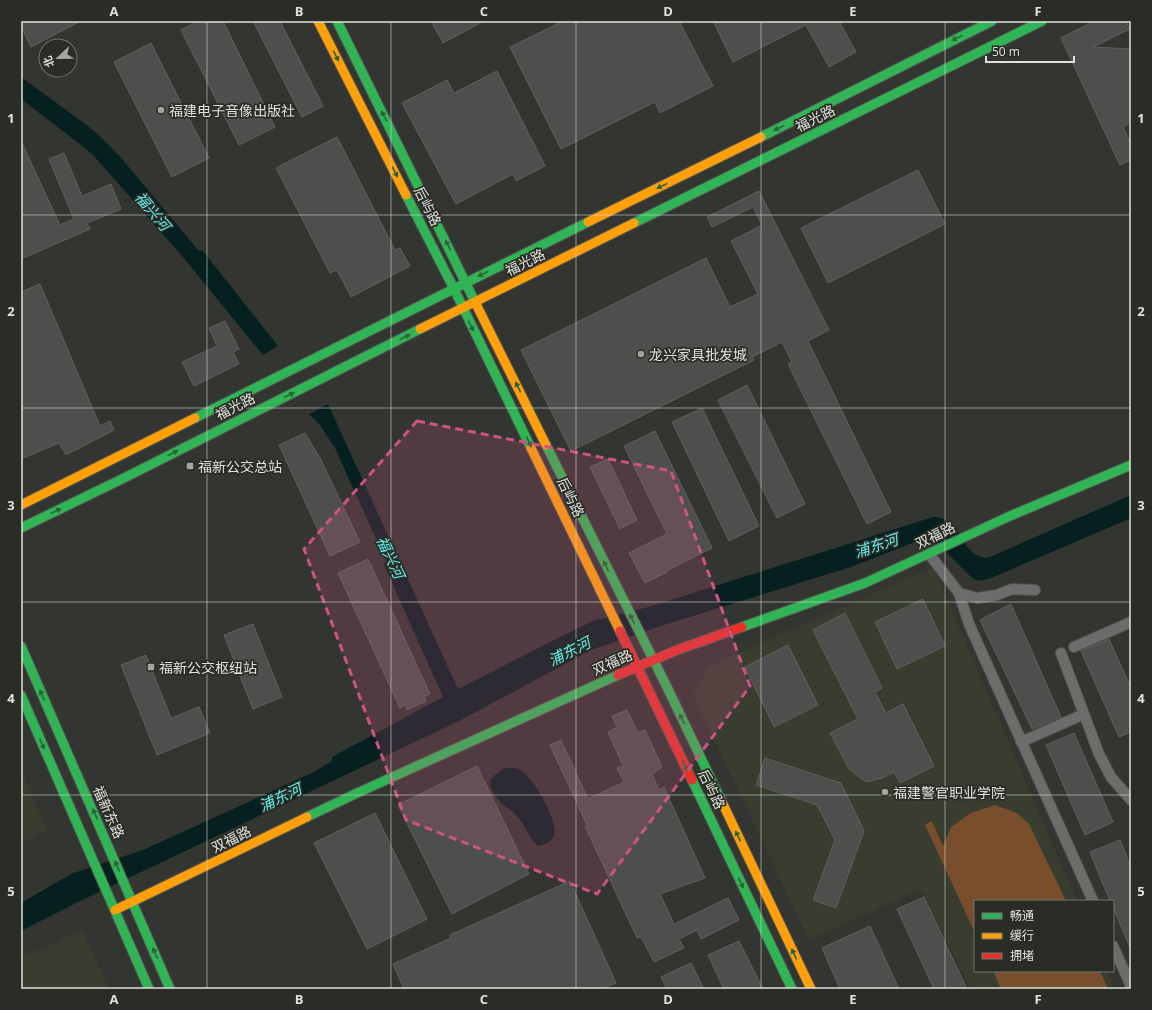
<svg xmlns="http://www.w3.org/2000/svg" width="1152" height="1010" font-family="'Open Sans','Noto Sans SC',sans-serif">
<style>
.built{fill:#383d30}
.green{fill:#794e2c}
.water{fill:#062020}
.building{fill:#4d4f4d;stroke:#5d605d}
.lines{fill:none;stroke-linecap:round;stroke-linejoin:round}
.street-casing{stroke:#525450;stroke-width:12}
.fast-casing{stroke:#525450;stroke-width:11}
.slow-casing{stroke:#525450;stroke-width:11}
.jam-casing{stroke:#525450;stroke-width:11}
.street{stroke:#6c6d6a;stroke-width:10}
.fast{stroke:#30b455;stroke-width:9}
.slow{stroke:#ff9f0a;stroke-width:9}
.jam{stroke:#e5322d;stroke-width:9}
.oneway{fill:#2c6338}
.marked{fill:#cb5482;fill-opacity:0.2;stroke:#cb5482;stroke-width:3;stroke-dasharray:8 5;stroke-linejoin:round}
.grid{fill:none;stroke:#dfe1dc;stroke-width:1;stroke-opacity:0.55}
.poi-dot{fill:#a3a5a0;stroke:#2a2d25;stroke-width:1.5}
.labels{text-anchor:middle;dominant-baseline:central;stroke-width:3.5;stroke-linejoin:round;paint-order:stroke}
.poi-label{font-size:14px;fill:#dfe1dc;stroke:#2a2d25;text-anchor:start}
.street-label{font-size:14px;fill:#dfe1dc;stroke:#2a2d25}
.water-label{font-size:15px;font-style:italic;fill:#64ebeb;stroke:#2a2d25}
.neatline{fill:none;stroke:#dfe1dc;stroke-width:1.5}
.grid-label{font-size:13px;text-anchor:middle;font-weight:bold;fill:#dfe1dc}
</style>
<rect width="100%" height="100%" fill="#333531"/>
<!-- built -->
<path class="built" d="M933,567L1077,901H975V971H1107L1115,989H971L921,889L809,940L693,695L709,666Z
M21,769L47,830L21,843Z
M82,929L109,989H21V958Z"/>
<!-- green -->
<path class="green" d="M995,805L1017,813L1029,824L1066,901H975V933L925,825L932,821L943,846L951,827L971,813Z
M993,971H1100L1108,989H1001Z"/>
<!-- water -->
<path class="water" d="M21,77L88,126L105,141L122,159L198,250L203,251L278,346L263,355L182,256L94,156L85,148L21,99Z
M328,404L458,689L570,632L593,621L652,606L933,517C962,515 962,563 990,557L1131,495V518L991,578C983,581 978,582 971,577L932,538H925L851,567L667,624L591,650L459,721L82,900L21,931V903L71,874L143,850L314,772L332,761V757L443,697L384,565L386,561L335,448L320,425L309,414Z
M504,768C509,768 515,767 520,770C533,776 559,822 554,836C551,843 544,844 538,846C528,838 525,823 515,814C512,810 507,808 503,805C497,799 486,785 492,778C495,774 501,771 504,768Z"/>
<!-- building -->
<path class="building" d="M21,21H81L31,47L21,26Z
M198,21H223L275,127L239,145L181,30Z
M253,21H280L323,106L302,117Z
M431,21H484L443,43Z
M563,21H679L713,86L660,113L655,102L561,149L510,47Z
M713,21H839L856,52L829,67L806,25L733,62Z
M1094,21H1126L1130,29L1093,47L1131,49V122L1123,127L1131,144V160L1120,165L1061,38Z
M151,43L209,158L172,177L114,62Z
M497,71L545,166L516,181L513,174L456,204L402,103L447,80L454,93Z
M337,137L395,250L400,248L410,266L351,297L337,270L330,273L276,168Z
M21,141L60,225L74,219L49,159L64,153L82,196L111,184L121,209L87,223L90,229L21,259Z
M918,170L945,224L828,283L801,228Z
M759,191L829,330L808,341L891,512L867,524L788,364L792,362L782,342L752,357L754,360L571,451L521,350L706,258L730,307L758,294L731,241L762,225L753,207L712,227L707,217Z
M40,284L100,426L110,421L114,430L66,455L59,443L21,459V292Z
M225,321L239,349L233,352L239,364L194,386L182,362L217,346L209,328Z
M747,385L805,504L777,518L718,400Z
M702,408L759,526L729,541L672,422Z
M655,431L712,548L666,571L667,572L645,583L629,553L667,534L624,446Z
M305,433L320,458L360,542L330,556L279,445Z
M608,459L637,520L620,529L590,467Z
M368,559L430,694L424,696L426,701L407,710L405,705L400,708L338,573Z
M923,599L945,646L897,669L875,622Z
M1011,604L1061,717L1032,729L980,620Z
M845,613L882,688L875,692L886,713L903,704L934,766L900,783L894,772L882,778L866,782L849,769L830,733L858,719L813,630Z
M253,624L282,697L253,709L224,635Z
M1109,639L1131,688V732L1119,737L1081,651Z
M788,645L818,705L774,727L745,667Z
M146,655L171,718L199,707L210,733L157,755L121,665Z
M627,710L638,733L645,730L662,767L652,774L659,790L664,787L705,878L660,894L674,924L728,898L739,920L701,939L697,930L679,939L684,948L654,962L641,937L637,938L585,826L587,825L550,745L561,740L588,799L624,782L617,768L623,766L608,732L617,727L612,716Z
M1074,733L1113,822L1085,835L1046,745Z
M765,758L841,783L864,831L836,908L813,900L835,840L817,805L756,785Z
M477,766L529,874L452,914L398,805Z
M375,813L427,919L367,949L314,843Z
M1120,840L1131,867V950L1113,907V901H1110L1090,852Z
M570,881L616,983L602,989H404L393,964L451,938L450,935Z
M924,897L967,989H934L897,909Z
M870,926L899,989H840L822,948Z
M739,941L763,989H724L708,955Z
M691,963L704,989H667L661,977Z"/>
<g class="lines">
<defs>
<path id="street" d="M929,554L959,593L977,598L997,595L1012,589L1035,590
M959,593L969,624L1093,901
M1074,647L1131,622
M1061,653L1099,754L1111,777L1131,800
M1021,742L1084,714
M1113,946L1131,986"/>
<path id="fast" d="M337,21L475,302
M761,137L992,21
M406,195L454,289L531,448
M634,223L1042,21
M195,418L588,222
M546,445L667,687L721,800
M21,528L122,479L420,329
M742,627L865,583L1010,516L1131,465
M21,646L170,989
M21,695L149,989
M692,780L792,989
M307,817L355,794L618,675"/>
<path id="slow" d="M318,21L406,195
M588,222L761,137
M475,302L546,445
M420,329L634,223
M531,448L620,631
M21,505L195,418
M721,800L811,989
M115,910L307,817"/>
<path id="jam" d="M620,631L692,780
M618,675L677,650L742,627"/>
</defs>
<!-- street casing -->
<use href="#street" class="street-casing"/>
<!-- fast casing -->
<use href="#fast" class="fast-casing"/>
<!-- slow casing -->
<use href="#slow" class="slow-casing"/>
<!-- jam casing -->
<use href="#jam" class="jam-casing"/>
<!-- street -->
<use href="#street" class="street"/>
<!-- fast -->
<use href="#fast" class="fast"/>
<!-- slow -->
<use href="#slow" class="slow"/>
<!-- jam -->
<use href="#jam" class="jam"/>
</g>
<!-- one-way arrows -->
<defs><path id="oneway-solid" d="M-6-.8H1V-3.2L6.5 0L1 3.2V.8H-6Z"/></defs>
<g class="oneway">
<use href="#oneway-solid" transform="translate(957 38) rotate(154)"/>
<use href="#oneway-solid" transform="translate(336 56) rotate(63)"/>
<use href="#oneway-solid" transform="translate(384 116) rotate(-116)"/>
<use href="#oneway-solid" transform="translate(779 128) rotate(154)"/>
<use href="#oneway-solid" transform="translate(395 172) rotate(63)"/>
<use href="#oneway-solid" transform="translate(662 186) rotate(154)"/>
<use href="#oneway-solid" transform="translate(448 245) rotate(-116)"/>
<use href="#oneway-solid" transform="translate(483 274) rotate(154)"/>
<use href="#oneway-solid" transform="translate(471 326) rotate(64)"/>
<use href="#oneway-solid" transform="translate(405 337) rotate(-26)"/>
<use href="#oneway-solid" transform="translate(518 387) rotate(-116)"/>
<use href="#oneway-solid" transform="translate(289 395) rotate(-27)"/>
<use href="#oneway-solid" transform="translate(529 442) rotate(64)"/>
<use href="#oneway-solid" transform="translate(173 453) rotate(-27)"/>
<use href="#oneway-solid" transform="translate(56 511) rotate(-26)"/>
<use href="#oneway-solid" transform="translate(606 566) rotate(-116)"/>
<use href="#oneway-solid" transform="translate(632 619) rotate(-116)"/>
<use href="#oneway-solid" transform="translate(42 695) rotate(-114)"/>
<use href="#oneway-solid" transform="translate(682 719) rotate(-116)"/>
<use href="#oneway-solid" transform="translate(42 744) rotate(66)"/>
<use href="#oneway-solid" transform="translate(685 766) rotate(64)"/>
<use href="#oneway-solid" transform="translate(95 814) rotate(-114)"/>
<use href="#oneway-solid" transform="translate(738 836) rotate(-116)"/>
<use href="#oneway-solid" transform="translate(117 866) rotate(-113)"/>
<use href="#oneway-solid" transform="translate(741 883) rotate(64)"/>
<use href="#oneway-solid" transform="translate(155 953) rotate(-113)"/>
<use href="#oneway-solid" transform="translate(794 954) rotate(-115)"/>
</g>
<!-- marked area -->
<path class="marked" d="M417,421L671,471L750,686L597,894L406,820L304,549Z"/>
<!-- grid -->
<path class="grid" d="M207,21V989M391,21V989M576,21V989M761,21V989M945,21V989M21,215H1131M21,408H1131M21,602H1131M21,795H1131"/>
<!-- markers -->
<g class="poi-dot">
<circle cx="161" cy="110" r="4"/>
<circle cx="641" cy="354" r="4"/>
<rect x="186" y="462" width="8" height="8" rx="2"/>
<rect x="147" y="663" width="8" height="8" rx="2"/>
<circle cx="885" cy="792" r="4"/>
</g>
<g class="labels">
<!-- poi labels -->
<g class="poi-label">
<text x="169" y="110">福建电子音像出版社</text>
<text x="649" y="354">龙兴家具批发城</text>
<text x="198" y="466">福新公交总站</text>
<text x="159" y="667">福新公交枢纽站</text>
<text x="893" y="792">福建警官职业学院</text>
</g>
<!-- street labels -->
<g class="street-label">
<text transform="translate(815 118) rotate(-26)">福光路</text>
<text transform="translate(428 206) rotate(63)">后屿路</text>
<text transform="translate(525 262) rotate(-26)">福光路</text>
<text transform="translate(235 406) rotate(-27)">福光路</text>
<text transform="translate(571 497) rotate(64)">后屿路</text>
<text transform="translate(935 535) rotate(-26)">双福路</text>
<text transform="translate(612 662) rotate(-24)">双福路</text>
<text transform="translate(712 789) rotate(64)">后屿路</text>
<text transform="translate(109 812) rotate(66)">福新东路</text>
<text transform="translate(231 839) rotate(-26)">双福路</text>
</g>
<!-- water labels -->
<g class="water-label">
<text transform="translate(153 211) rotate(50)">福兴河</text>
<text transform="translate(876 545) rotate(-18)">浦东河</text>
<text transform="translate(391 557) rotate(65)">福兴河</text>
<text transform="translate(569 651) rotate(-27)">浦东河</text>
<text transform="translate(280 797) rotate(-25)">浦东河</text>
</g>
</g>
<!-- border -->
<rect width="1152" height="1010" fill="none" stroke="#2a2d25" stroke-width="44"/>
<!-- legend -->
<rect x="974" y="900" width="140" height="72" fill="#2a2d25" stroke="#72756e"/>
<rect x="982" y="913" width="20" height="6" fill="#30b455" stroke="#72756e"/>
<text x="1010" y="920" font-size="12" fill="#dfe1dc">畅通</text>
<rect x="982" y="933" width="20" height="6" fill="#ff9f0a" stroke="#72756e"/>
<text x="1010" y="940" font-size="12" fill="#dfe1dc">缓行</text>
<rect x="982" y="953" width="20" height="6" fill="#e5322d" stroke="#72756e"/>
<text x="1010" y="960" font-size="12" fill="#dfe1dc">拥堵</text>
<!-- north arrow -->
<g transform="translate(58 58) rotate(248)"><circle r="19" fill="#2a2d25" stroke="#72756e"/>
<path d="M0-3L7 15L0 10L-7 15Z" fill="#a3a5a0"/>
<text y="-6" font-size="11" font-weight="bold" text-anchor="middle" fill="#dfe1dc">北</text>
</g>
<!-- scale -->
<path d="M986 56v6h88v-6" fill="none" stroke="#dfe1dc" stroke-width="2"/>
<text x="992" y="56" font-size="12" fill="#dfe1dc" stroke="#2a2d25" stroke-width="3" paint-order="stroke">50 m</text>
<rect x="22" y="22" width="1108" height="966" class="neatline"/>
<g class="grid-label">
<text x="114" y="16">A</text>
<text x="299" y="16">B</text>
<text x="484" y="16">C</text>
<text x="668" y="16">D</text>
<text x="853" y="16">E</text>
<text x="1038" y="16">F</text>
<text x="11" y="123">1</text>
<text x="1141" y="123">1</text>
<text x="11" y="316">2</text>
<text x="1141" y="316">2</text>
<text x="11" y="510">3</text>
<text x="1141" y="510">3</text>
<text x="11" y="703">4</text>
<text x="1141" y="703">4</text>
<text x="11" y="896">5</text>
<text x="1141" y="896">5</text>
<text x="114" y="1004">A</text>
<text x="299" y="1004">B</text>
<text x="484" y="1004">C</text>
<text x="668" y="1004">D</text>
<text x="853" y="1004">E</text>
<text x="1038" y="1004">F</text>
</g>
</svg>
